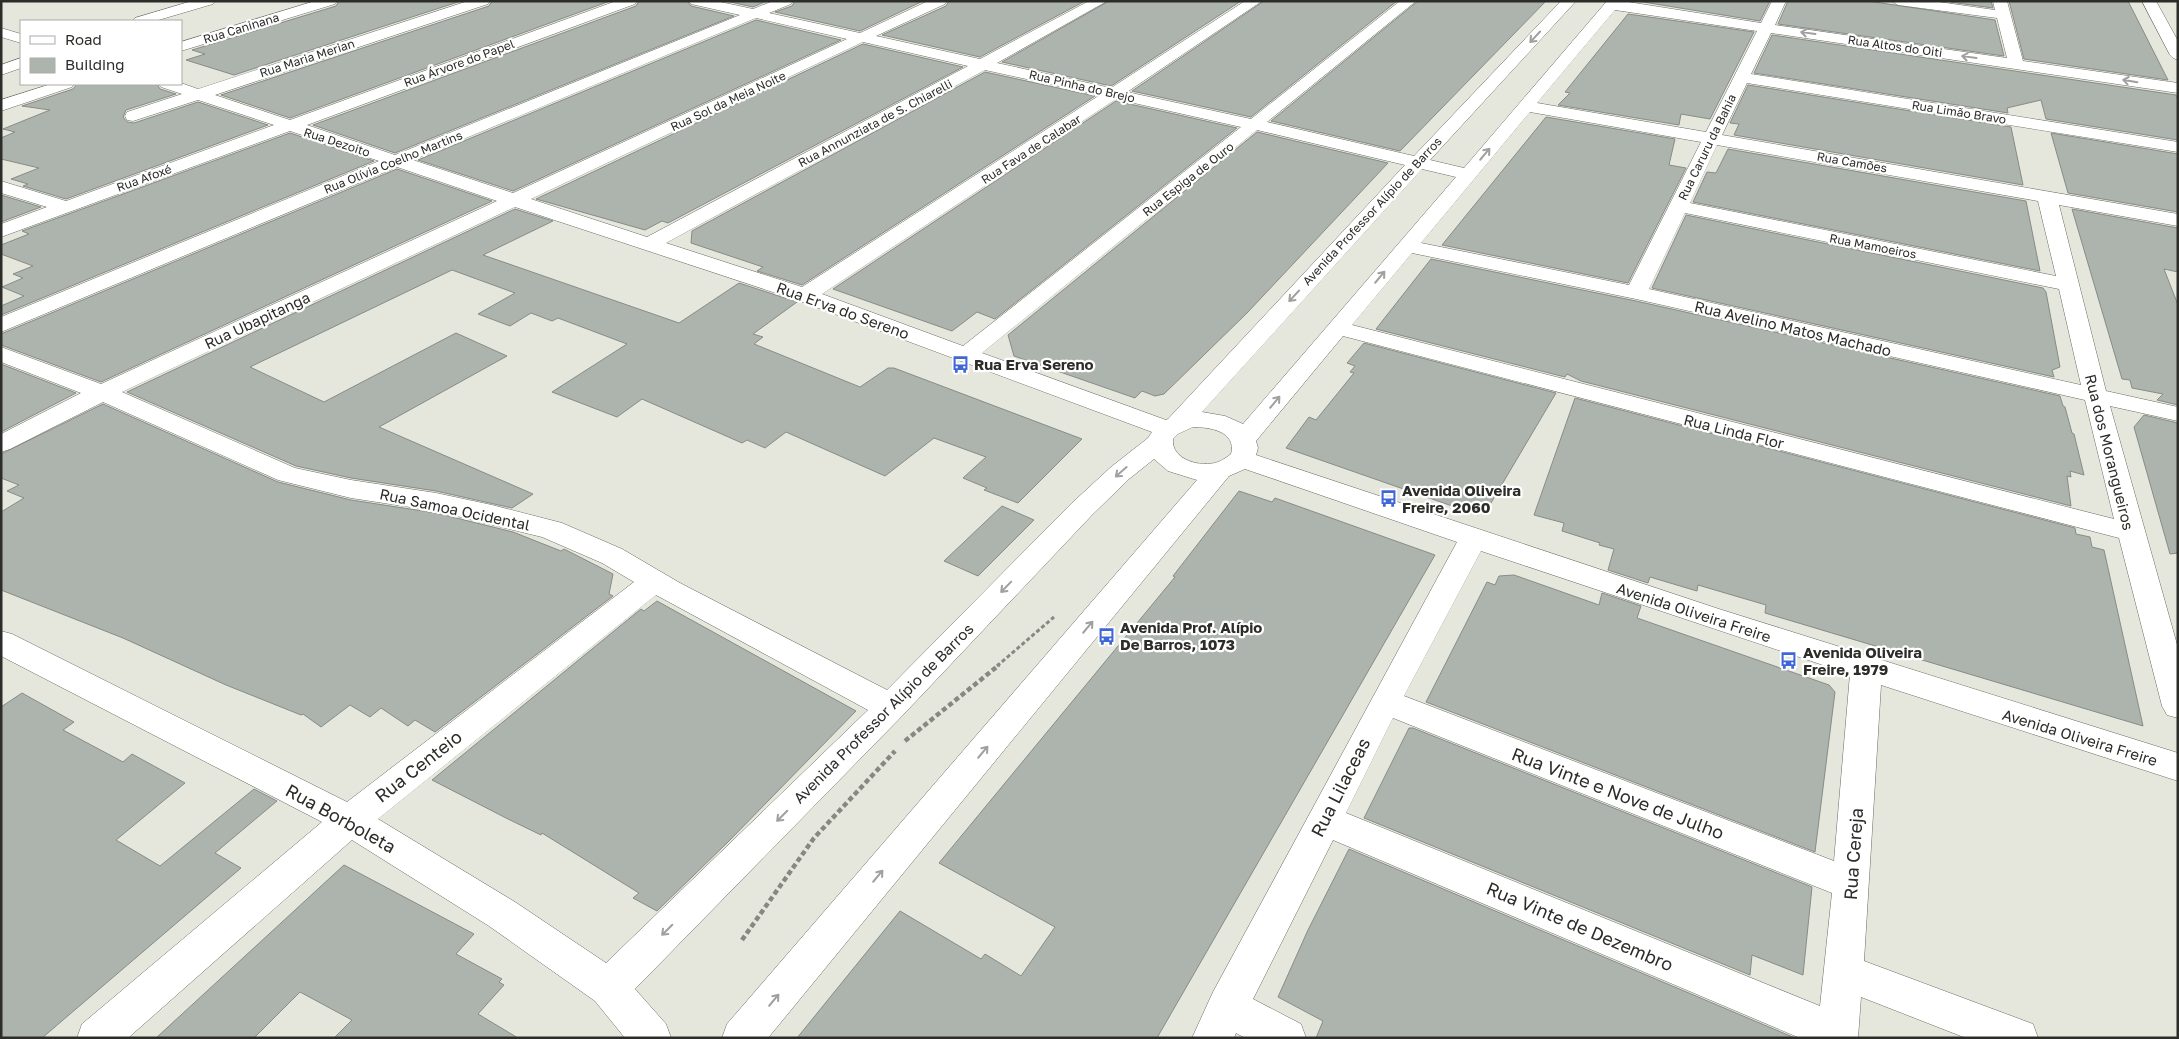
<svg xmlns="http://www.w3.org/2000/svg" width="2179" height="1039" font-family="'Golos Text',sans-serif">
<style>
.building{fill:#adb4ad;stroke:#868d85}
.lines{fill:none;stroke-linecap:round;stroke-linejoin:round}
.minor-casing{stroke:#6b6c63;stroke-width:1}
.path-far1{stroke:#888882;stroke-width:3;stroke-dasharray:4 2.5;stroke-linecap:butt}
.path{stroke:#888882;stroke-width:4.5;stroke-dasharray:5 3;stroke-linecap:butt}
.minor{fill:#fff;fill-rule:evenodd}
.oneway{stroke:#a0a09f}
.labels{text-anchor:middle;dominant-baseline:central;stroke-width:4.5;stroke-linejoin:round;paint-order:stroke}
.far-street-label{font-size:12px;fill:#2c2c29;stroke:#fff}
.street-label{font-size:15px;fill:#2c2c29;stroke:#fff}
.poi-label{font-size:15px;font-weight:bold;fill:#2c2c29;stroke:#fff;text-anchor:start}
.near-street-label{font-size:18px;fill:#2c2c29;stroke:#fff}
</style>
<rect width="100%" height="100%" fill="#e5e6dc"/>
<!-- building -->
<path class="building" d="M339,1H461L234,75L186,60L205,54L192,50L336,6Z
M492,1H610L290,118L221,95L489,6Z
M639,1H687L691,6L734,16L395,153L313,125L636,6Z
M726,1H767L753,7Z
M795,1H923L860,31L775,12L792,6Z
M949,1H1085L980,57L882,35L946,6Z
M1109,1H1241L1111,86L1002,62Z
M1264,1H1397L1251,117L1132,91Z
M1418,1H1546L1400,151L1271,121Z
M1637,1H1770L1760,21Z
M1788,1H1868L1995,20L2004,56L1778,24Z
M1950,1H1991L1993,8L1950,2Z
M2009,1H2128L2168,80L2024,59Z
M1628,14L1754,32L1710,119L1681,114L1679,125L1558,105L1570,93L1565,92Z
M756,20L841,40L513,191L418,160Z
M1772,35L2176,95L2178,99V140L2046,119L2041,100L2007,108L2008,113L1754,73Z
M863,44L963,67L668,223L662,221L645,230L536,199Z
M985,72L1095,96L802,285L757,271L763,267L691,243L692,231Z
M77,84H157L160,89L176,94L126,110L123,117L127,122L134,123L198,102L268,125L66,199L23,186L28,184L11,179L39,168L1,159V138L15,132L3,129L50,110L22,106L73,89Z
M1748,85L2011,127L2023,185L1734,135L1739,124L1730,123Z
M1116,101L1237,128L995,319L977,312L952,331L833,289Z
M1546,117L1675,139L1669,165L1686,168L1628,283L1442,245Z
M1257,132L1388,163L1247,313L1164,394L1155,396L1142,391L1135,398L1014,356L1008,335Z
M290,133L374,161L1,315V306L24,296L2,287L23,278L13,274L33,266L1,254V245L29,234L22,231Z
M2051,133L2178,154V212L2068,193Z
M1728,149L2026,201L2040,271L1693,202L1707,172L1716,173Z
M397,169L492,201L101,382L1,345V334Z
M1,195L41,207L1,222Z
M515,209L553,221L483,255L679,323L739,283L797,302L753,334L763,337L754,344L860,387L888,368H894L1082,439L1018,503L984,490L987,488L963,478L986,457L934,438L885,476L786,432L765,448L747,440L742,443L642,399L617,417L552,392L627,344L558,318L552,321L531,313L510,326L478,314L515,293L452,270L250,367L324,402L456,333L507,356L379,427L533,494L512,508L436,491L351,478L296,466L127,392Z
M2072,209L2178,228V272L2164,269L2178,305V405L2157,400L2163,394L2132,388L2130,380L2122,379Z
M1686,215L2043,288L2046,292L2060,367L2052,370L2054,377L1652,288Z
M1431,259L1636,301L2060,396L2063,406L2065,407L2072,433L2074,434L2084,475L2070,471L2071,477L2067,476L2071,506L1581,381L1567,374L1565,377L1376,329Z
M1364,343L1556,393L1488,508L1482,507L1478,515L1286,448L1309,417L1316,420L1354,373L1350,372L1355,366L1347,363Z
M1,364L76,393L1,432Z
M1575,398L2075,528L2076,534L2090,537L2092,547L2104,550L2143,726L1765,613L1766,605L1698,585L1697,591L1650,577L1648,583L1608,570L1614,549L1599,545L1600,543L1562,531L1564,523L1534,515Z
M103,404L278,482L351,500L436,513L513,532L561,551L564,549L613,574L609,594L613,596L435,732L415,720L408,726L381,708L370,717L350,705L321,727L303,714L301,715L226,685L123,638L1,590V512L24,498L7,491L19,485L1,478V454Z
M2144,415L2178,423V553L2170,554L2134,427Z
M1239,491L1272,502L1275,498L1435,555L1157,1038H797L900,911L981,959L985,954L1021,976L1055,927L939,863L1175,577L1173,576Z
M1002,506L1034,520L978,576L944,561Z
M1514,575L1599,605L1602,593L1641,606L1637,618L1829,685L1835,692L1815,852L1426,702L1487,582L1495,585L1499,576Z
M657,601L856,711L729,841L657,911L633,898L639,893L542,833L541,835L508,819L432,780L641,609L644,611Z
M22,693L74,722L63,730L123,762L132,754L185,783L116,840L160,866L254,789L277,801L215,853L241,868L42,1038H1V707Z
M1409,728H1413L1812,887L1803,975L1752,955L1750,975L1364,818Z
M1349,849L1795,1038H1316L1323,1021L1278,997L1308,930Z
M344,865L474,934L456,954L502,979L499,982L504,985L478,1014L518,1038H334L352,1020L300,992L254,1038H156Z"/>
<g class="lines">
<defs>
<path id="minor" d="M192,1H215L213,4L155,21H133L135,18Z
M315,1H337L335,4L181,51V42Z
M468,1H490L488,4L215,95L290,120L616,1H637L635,4L307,125L395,155L740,15L691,4L689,1H716L753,9L773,1H793L791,4L769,13L860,33L928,1H947L945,4L876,36L980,59L1089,1H1107L997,63L1111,88L1245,1H1262L1127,92L1251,119L1400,1H1416L1267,122L1414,156L1561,1H1576L1430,160L1464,168L1607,1H1622L1761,23L1772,1H1786L1775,25L2007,58L1997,18L1898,5L1891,1H1932L1995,10L1993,1H2007L2023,61L2178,83V93L1771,33L1751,74L2178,142V152L1747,83L1722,135L2178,214V226L2059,205L2106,391L2178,407V421L2110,406L2178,648V718L2167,715L2162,706L2119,538L1343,336L1256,441L1258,448L1256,455L1719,609L2178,753V781L1881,685L1864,961L2033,1024L2038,1038H1966L1861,997L1858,1038H1800L1333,840L1253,999L1301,1024L1306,1038H1245L1236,1033L1234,1038H1192L1213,992L1457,542L1245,469L1229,476L768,1038H722L727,1024L1197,480L1168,471L1154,459L1129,479L1092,515L902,716L635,989L666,1024L671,1038H625L595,1001L489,926L352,840L128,1038H77L82,1024L322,822L1,656V631L12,634L347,802L634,582L602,563L542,537L436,511L351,498L278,480L103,402L10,449L1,452V434L81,393L1,362V347L101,384L497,201L397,167L1,332V317L379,161L290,131L1,237V224L47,207L1,193V181L66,201L274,125L198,100L133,121L127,120L125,116L127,112L182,94L161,87L159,84L181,83L198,89ZM1615,10L1757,31L1706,132L1537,103ZM756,18L847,39L513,193L413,160ZM863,42L968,66L647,237L531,199ZM985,70L1100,95L802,287L666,243ZM1116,99L1241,127L963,346L822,294ZM1530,112L1701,142L1629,285L1421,243ZM1257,130L1405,165L1168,419L1166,420L982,353ZM1717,145L2038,201L2056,276L1690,203ZM1422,169L1456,177L1243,424L1225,416L1202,412ZM515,207L797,300L1152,432L1148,438L1111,467L1072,503L887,690L680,583L622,549L562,523L492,505L436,493L351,480L295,468L122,392ZM1685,213L2059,289L2081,385L1649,289ZM1412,253L1636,299L2085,400L2114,519L1352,325ZM1193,427C1209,427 1237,431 1231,454C1227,457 1223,460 1218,462C1201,468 1171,460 1173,439L1178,434ZM1481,551L1850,674L1834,861L1404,696ZM656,595L868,710L606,963L515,902L378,819ZM1393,718L1832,893L1820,1006L1346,813Z
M2142,1H2156L2178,41V60L2173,58L2170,55Z
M1,28L21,34V43L1,37Z
M21,58V68L1,75V65Z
M51,84H74L72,87L1,111V100Z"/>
</defs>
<!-- minor casing -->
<use href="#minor" class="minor-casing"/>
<!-- path-far1 -->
<path class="path-far1" d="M997,666L1054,617"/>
<!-- path -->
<path class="path" d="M905,741L999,665
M742,940L814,838L895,751"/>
<!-- minor -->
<use href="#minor" class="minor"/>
</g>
<!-- one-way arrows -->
<defs><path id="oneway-shaft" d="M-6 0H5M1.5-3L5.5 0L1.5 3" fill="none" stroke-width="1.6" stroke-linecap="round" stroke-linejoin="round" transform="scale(1.25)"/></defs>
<g class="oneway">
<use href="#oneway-shaft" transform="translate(1808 33) rotate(-172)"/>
<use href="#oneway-shaft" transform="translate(1535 37) rotate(133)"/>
<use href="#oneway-shaft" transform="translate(1969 57) rotate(-172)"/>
<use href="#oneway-shaft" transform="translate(2130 81) rotate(-171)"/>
<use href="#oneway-shaft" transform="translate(1485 154) rotate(-50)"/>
<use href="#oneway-shaft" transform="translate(1380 277) rotate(-50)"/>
<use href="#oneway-shaft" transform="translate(1294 296) rotate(133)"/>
<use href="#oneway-shaft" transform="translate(1275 402) rotate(-50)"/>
<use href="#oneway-shaft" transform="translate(1121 472) rotate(139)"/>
<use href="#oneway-shaft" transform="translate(1006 587) rotate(134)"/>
<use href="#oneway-shaft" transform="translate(1088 627) rotate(-50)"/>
<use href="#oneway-shaft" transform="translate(983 752) rotate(-50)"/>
<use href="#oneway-shaft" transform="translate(782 816) rotate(135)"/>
<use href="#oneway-shaft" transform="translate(878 876) rotate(-50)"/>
<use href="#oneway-shaft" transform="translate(667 930) rotate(135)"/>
<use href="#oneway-shaft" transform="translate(774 1000) rotate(-50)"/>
</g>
<!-- icons -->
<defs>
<symbol id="bus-bare" viewBox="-9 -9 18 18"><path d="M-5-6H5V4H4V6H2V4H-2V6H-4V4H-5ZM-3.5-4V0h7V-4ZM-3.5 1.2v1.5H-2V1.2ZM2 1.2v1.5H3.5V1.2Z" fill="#3f67d8" stroke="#fff" stroke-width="2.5" paint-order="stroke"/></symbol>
</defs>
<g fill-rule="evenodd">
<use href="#bus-bare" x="948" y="352" width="25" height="25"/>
<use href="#bus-bare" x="1376" y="486" width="25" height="25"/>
<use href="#bus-bare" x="1094" y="624" width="25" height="25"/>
<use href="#bus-bare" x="1776" y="648" width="25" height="25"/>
</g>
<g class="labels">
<!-- far-street labels -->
<g class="far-street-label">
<text transform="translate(241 28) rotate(-17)">Rua Caninana</text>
<text transform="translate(1895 46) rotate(8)">Rua Altos do Oiti</text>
<text transform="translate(307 58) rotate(-18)">Rua Maria Merian</text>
<text transform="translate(459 63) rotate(-20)">Rua Árvore do Papel</text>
<text transform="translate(1082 86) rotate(13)">Rua Pinha do Brejo</text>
<text transform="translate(728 101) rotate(-25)">Rua Sol da Meia Noite</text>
<text transform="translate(1959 112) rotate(9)">Rua Limão Bravo</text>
<text transform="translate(875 123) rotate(-28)">Rua Annunziata de S. Chiarelli</text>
<text transform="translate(337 142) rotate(18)">Rua Dezoito</text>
<text transform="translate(1707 147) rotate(-64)">Rua Caruru da Bahia</text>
<text transform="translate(1031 149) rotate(-33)">Rua Fava de Calabar</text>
<text transform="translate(393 162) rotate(-22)">Rua Olívia Coelho Martins</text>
<text transform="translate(1852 162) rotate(10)">Rua Camões</text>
<text transform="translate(144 178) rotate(-20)">Rua Afoxé</text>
<text transform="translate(1188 179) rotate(-38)">Rua Espiga de Ouro</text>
<text transform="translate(1372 211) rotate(-47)">Avenida Professor Alípio de Barros</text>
<text transform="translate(1873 246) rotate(11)">Rua Mamoeiros</text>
</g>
<!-- street labels -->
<g class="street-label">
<text transform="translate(843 310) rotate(20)">Rua Erva do Sereno</text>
<text transform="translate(257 320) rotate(-25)">Rua Ubapitanga</text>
<text transform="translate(1793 328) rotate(13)">Rua Avelino Matos Machado</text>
<text transform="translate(1734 431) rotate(14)">Rua Linda Flor</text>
<text transform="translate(2110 452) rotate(76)">Rua dos Morangueiros</text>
<text transform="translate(455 509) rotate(12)">Rua Samoa Ocidental</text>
<text transform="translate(1694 612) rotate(18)">Avenida Oliveira Freire</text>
<text transform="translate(883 713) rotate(-45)">Avenida Professor Alípio de Barros</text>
<text transform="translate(2080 737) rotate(17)">Avenida Oliveira Freire</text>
</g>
<!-- poi labels -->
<g class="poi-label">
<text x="974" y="364">Rua Erva Sereno</text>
<text x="1402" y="490">Avenida Oliveira<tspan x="1402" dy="17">Freire, 2060</tspan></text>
<text x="1120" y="627">Avenida Prof. Alípio<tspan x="1120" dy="17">De Barros, 1073</tspan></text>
<text x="1803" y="652">Avenida Oliveira<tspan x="1803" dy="17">Freire, 1979</tspan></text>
</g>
<!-- near-street labels -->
<g class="near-street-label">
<text transform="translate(418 766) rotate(-38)">Rua Centeio</text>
<text transform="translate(1340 787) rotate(-63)">Rua Lilaceas</text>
<text transform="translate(1618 793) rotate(21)">Rua Vinte e Nove de Julho</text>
<text transform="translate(341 818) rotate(29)">Rua Borboleta</text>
<text transform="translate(1853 854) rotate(-86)">Rua Cereja</text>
<text transform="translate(1580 926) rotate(23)">Rua Vinte de Dezembro</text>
</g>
</g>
<!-- border -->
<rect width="2179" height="1039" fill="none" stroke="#2c2c29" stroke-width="5"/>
<!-- legend -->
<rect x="20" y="20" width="162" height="65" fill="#ffffff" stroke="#ababa9"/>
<rect x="30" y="36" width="25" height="8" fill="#ffffff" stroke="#ababa9"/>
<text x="65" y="45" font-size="15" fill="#2c2c29">Road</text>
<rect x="30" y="58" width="25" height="15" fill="#adb4ad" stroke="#ababa9"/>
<text x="65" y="70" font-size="15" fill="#2c2c29">Building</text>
</svg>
